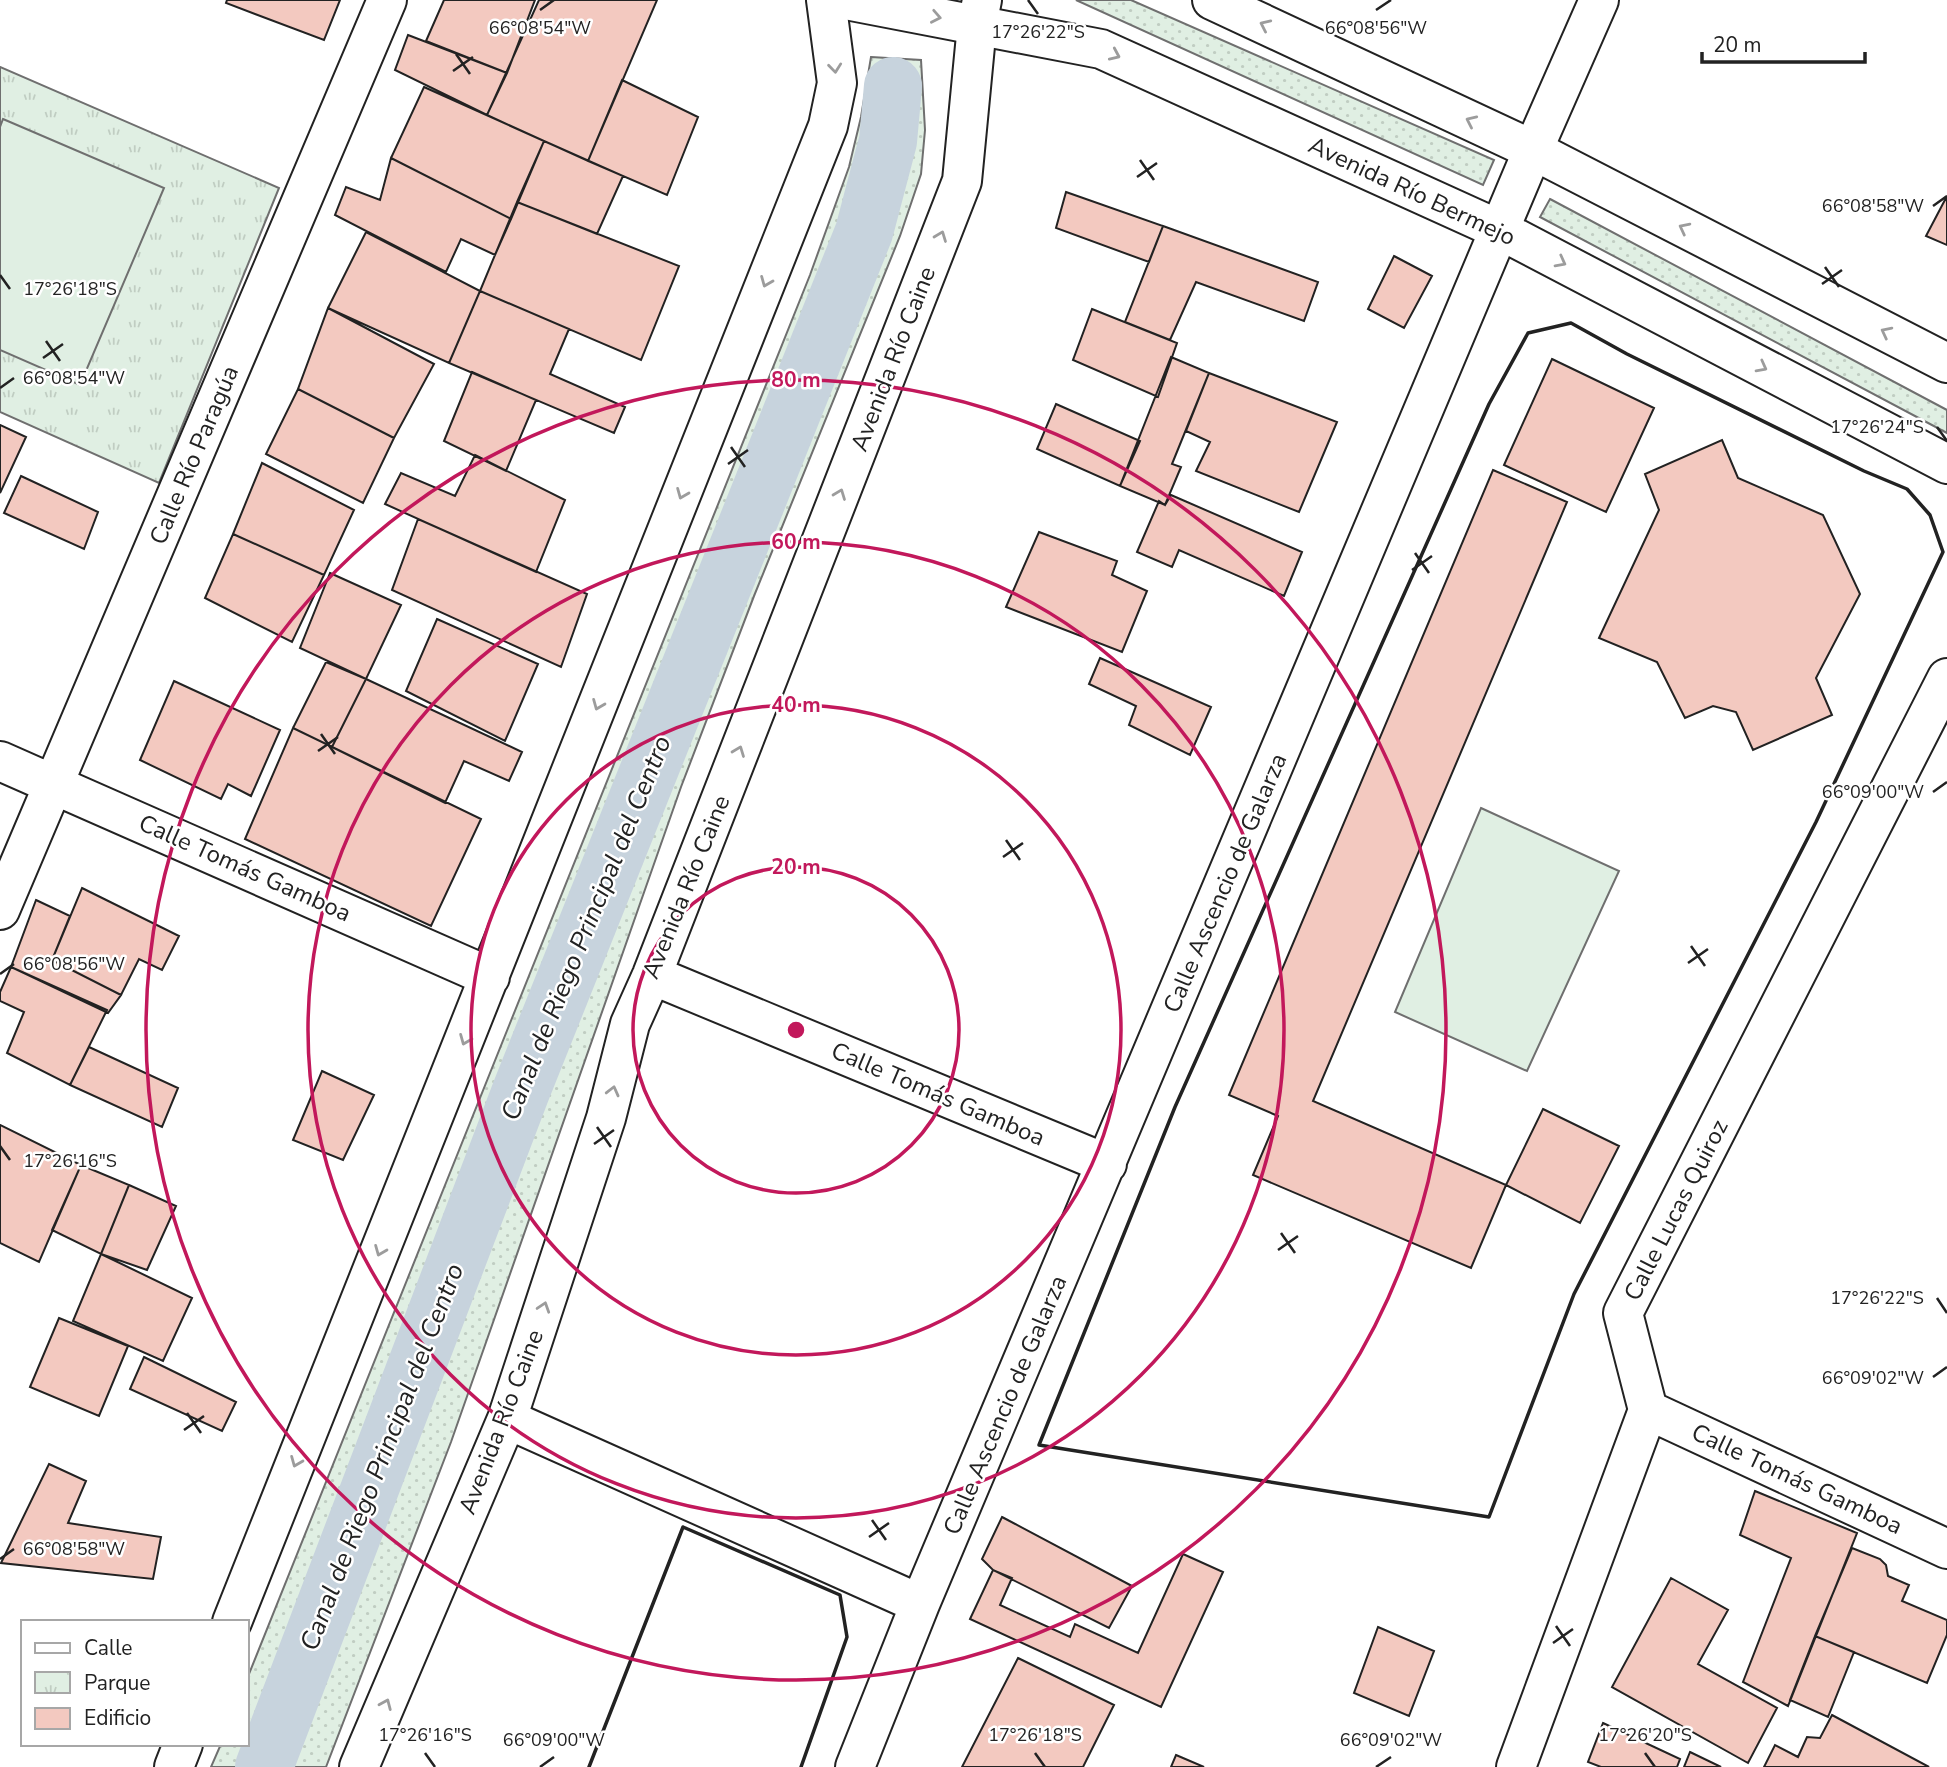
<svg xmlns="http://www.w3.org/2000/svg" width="1947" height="1767" font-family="'Nunito Sans',sans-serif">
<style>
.grass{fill:url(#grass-dots);stroke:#6f6f6f;stroke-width:2}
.park{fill:url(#park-tufts);stroke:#6f6f6f;stroke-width:2}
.pitch{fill:#e0efe3;stroke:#6f6f6f;stroke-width:2}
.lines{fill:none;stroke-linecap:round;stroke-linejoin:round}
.canal{stroke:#c7d3dd;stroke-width:58}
.building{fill:#f3c9c0;stroke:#222;stroke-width:2}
.minor-casing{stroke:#222;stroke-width:42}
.major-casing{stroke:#222;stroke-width:42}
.minor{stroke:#fff;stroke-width:38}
.major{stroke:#fff;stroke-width:38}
.wall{stroke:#222;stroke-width:3.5}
.oneway{stroke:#9c9c9c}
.ticks{fill:none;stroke:#222;stroke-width:2.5}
.ring{fill:none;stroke:#c2185b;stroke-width:3.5}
.labels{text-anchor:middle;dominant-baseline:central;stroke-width:5;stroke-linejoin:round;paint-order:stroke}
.street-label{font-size:24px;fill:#222;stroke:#fff}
.water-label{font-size:26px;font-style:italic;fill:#222;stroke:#fff}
.ticks-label{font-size:18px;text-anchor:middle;fill:#222;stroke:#fff;stroke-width:5;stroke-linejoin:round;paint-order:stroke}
.centre{fill:#c2185b;stroke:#fff;stroke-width:3.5}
.ring-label{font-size:21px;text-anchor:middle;font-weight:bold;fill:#c2185b;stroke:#fff;stroke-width:5;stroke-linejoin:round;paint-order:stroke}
</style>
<defs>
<pattern id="grass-dots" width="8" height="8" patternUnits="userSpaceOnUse" patternTransform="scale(1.75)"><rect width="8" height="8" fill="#e0efe3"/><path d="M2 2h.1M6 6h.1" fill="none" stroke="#c0cdc2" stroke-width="1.8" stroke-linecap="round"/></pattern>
<pattern id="park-tufts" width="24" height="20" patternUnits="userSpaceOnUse" patternTransform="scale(1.75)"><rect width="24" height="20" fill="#e0efe3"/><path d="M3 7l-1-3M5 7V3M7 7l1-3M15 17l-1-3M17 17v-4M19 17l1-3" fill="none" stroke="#c0cdc2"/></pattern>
</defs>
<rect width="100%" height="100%" fill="#fff"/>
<!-- grass -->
<path class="grass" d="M1076,0H1131L1494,160L1483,185Z
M871,57L921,60L925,130L921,174L900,236L754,596L681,787L451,1442L326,1767H211L221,1744H247V1679L810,275L849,167L861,117Z
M1550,199L1947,410V433L1540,217Z"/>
<!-- park -->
<path class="park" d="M0,67L279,188L159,483L0,412Z"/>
<!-- pitch -->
<path class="pitch" d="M3,119L164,188L80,385L0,350V127Z
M1481,808L1619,871L1527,1071L1395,1012Z"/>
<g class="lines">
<!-- canal -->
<path class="canal" d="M264,1767L521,1091L864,232L888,141L893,86"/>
</g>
<!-- building -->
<path class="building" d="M227,0H340L324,40L226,3Z
M444,0H535L507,73L426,41Z
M539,0H657L588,161L487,115Z
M408,35L507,73L487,115L395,70Z
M622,80L698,117L667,195L588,161Z
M424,87L544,141L511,219L391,158Z
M544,141L623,176L597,234L517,202Z
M391,158L511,219L495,255L461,239L446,272L335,215L346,187L380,200Z
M1066,192L1163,226L1149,262L1056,228Z
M1947,196V245L1926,236Z
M517,202L679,266L641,360L480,291Z
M1163,226L1318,282L1304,321L1196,282L1170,340L1125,322Z
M366,232L480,291L449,363L328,308Z
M1394,256L1432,276L1404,328L1368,309Z
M480,291L569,329L550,374L625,407L614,433L449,363Z
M328,308L434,364L394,438L298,389Z
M1092,309L1177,343L1158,397L1073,360Z
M1171,357L1209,373L1172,464L1181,467L1165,505L1120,486Z
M1552,359L1654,408L1606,512L1504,465Z
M472,372L536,400L506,471L444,441Z
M1209,373L1337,422L1299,512L1196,471L1210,442L1186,431Z
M298,389L394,438L363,503L266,454Z
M1056,404L1140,441L1120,486L1037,449Z
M0,425L26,437L0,493Z
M1722,440L1738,478L1823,515L1860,594L1816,678L1832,715L1753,750L1736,712L1713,706L1685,718L1657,662L1599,638L1659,510L1645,474Z
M475,455L565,500L536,572L385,504L401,473L455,496Z
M262,463L354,510L324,575L233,534Z
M1493,470L1567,502L1313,1101L1506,1185L1471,1268L1253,1175L1278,1116L1229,1095Z
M21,476L98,512L84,549L4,513Z
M1171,495L1302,552L1284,596L1179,550L1172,567L1137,552L1159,501L1165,505Z
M418,519L587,594L561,667L392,590Z
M1039,532L1117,561L1112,575L1147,591L1122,652L1006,607Z
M233,534L324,575L292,642L205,598Z
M330,573L401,605L366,679L300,648Z
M437,619L538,664L505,741L406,691Z
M1100,658L1211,707L1190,755L1129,725L1136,706L1089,684Z
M326,662L366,679L332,747L293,728Z
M366,679L522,752L509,781L464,761L445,803L332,747Z
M174,681L280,730L251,796L228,784L221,799L140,760Z
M293,728L481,819L431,926L245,839Z
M82,888L179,936L162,970L139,959L121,995L52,960Z
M36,900L70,916L52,960L121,995L108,1013L11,967Z
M11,967L107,1010L70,1085L7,1053L24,1012L0,1001V992Z
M89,1047L178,1088L162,1127L70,1085Z
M322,1071L374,1095L343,1160L293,1140Z
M1543,1109L1619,1146L1580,1223L1506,1185Z
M0,1125L81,1165L39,1262L0,1243Z
M81,1165L129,1185L101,1254L52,1230Z
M129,1185L176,1206L147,1270L101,1254Z
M101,1254L192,1298L163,1361L73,1321Z
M59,1318L128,1346L99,1416L30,1387Z
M144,1357L236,1402L222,1431L130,1389Z
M49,1464L86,1481L68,1523L161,1537L153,1579L1,1563Z
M1755,1491L1857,1533L1788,1706L1743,1682L1791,1558L1740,1535Z
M1002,1517L1132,1586L1109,1628L993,1570L982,1559Z
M1852,1548L1880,1559L1886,1565L1888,1576L1909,1585L1902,1601L1947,1620V1635L1927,1683L1815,1636Z
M1183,1554L1223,1572L1161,1707L970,1619L993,1570L1012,1578L1000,1605L1070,1637L1075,1624L1138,1653Z
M1671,1578L1728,1610L1698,1664L1777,1708L1748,1763L1612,1687Z
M1378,1627L1434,1651L1409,1716L1354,1693Z
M1815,1636L1854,1652L1828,1717L1790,1700Z
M1018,1658L1114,1705L1083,1767H962Z
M1832,1715L1929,1767H1764L1775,1745L1798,1757L1807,1737L1820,1738Z
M1603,1723L1680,1759L1677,1767H1601L1588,1762Z
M1690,1752L1721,1767H1684Z
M1176,1755L1204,1767H1171Z"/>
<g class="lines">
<defs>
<path id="minor" d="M0,761L490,977
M0,910L387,0
M652,975L1107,1164
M1648,1410L1947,1549
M507,1419L920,1604
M232,1622L828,126L837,83L826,0
M174,1767L183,1744
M359,1767L507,1419L606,1118L630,1024L652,975L962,181L977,25L982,0
M855,1767L920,1604L1533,150L1599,0
M1516,1767L1648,1410L1623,1313L1947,678"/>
<path id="major" d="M846,0L1101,49L1500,230L1947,464
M1212,0L1533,150L1947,363"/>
</defs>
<!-- minor casing -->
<use href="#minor" class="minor-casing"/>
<!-- major casing -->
<use href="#major" class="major-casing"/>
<!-- minor -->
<use href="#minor" class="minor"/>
<!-- major -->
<use href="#major" class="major"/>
<!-- wall -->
<path class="wall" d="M1571,323L1627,354L1864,471L1907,489L1930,515L1943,552L1816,822L1574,1294L1489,1517L1039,1445L1175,1107L1489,404L1528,333Z
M589,1767L683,1527L840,1595L847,1637L801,1767"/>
</g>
<!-- one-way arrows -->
<defs><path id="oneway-chevron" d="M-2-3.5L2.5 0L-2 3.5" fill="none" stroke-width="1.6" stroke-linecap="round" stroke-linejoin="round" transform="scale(1.75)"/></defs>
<g class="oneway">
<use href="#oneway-chevron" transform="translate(936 17) rotate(11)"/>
<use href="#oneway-chevron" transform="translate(1265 25) rotate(-155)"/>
<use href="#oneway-chevron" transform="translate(1115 55) rotate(24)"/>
<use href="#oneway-chevron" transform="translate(835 68) rotate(84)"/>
<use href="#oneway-chevron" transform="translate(1471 121) rotate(-155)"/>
<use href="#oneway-chevron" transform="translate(1684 228) rotate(-153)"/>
<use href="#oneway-chevron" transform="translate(941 236) rotate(-69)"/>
<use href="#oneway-chevron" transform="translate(1561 262) rotate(28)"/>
<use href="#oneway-chevron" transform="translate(766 282) rotate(112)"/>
<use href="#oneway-chevron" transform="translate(1886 332) rotate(-153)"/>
<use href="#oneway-chevron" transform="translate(1762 367) rotate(28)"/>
<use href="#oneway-chevron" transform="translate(682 494) rotate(112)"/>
<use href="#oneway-chevron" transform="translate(840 494) rotate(-69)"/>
<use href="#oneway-chevron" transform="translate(598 705) rotate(112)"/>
<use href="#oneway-chevron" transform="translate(739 751) rotate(-69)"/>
<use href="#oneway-chevron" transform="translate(465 1040) rotate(112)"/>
<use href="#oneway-chevron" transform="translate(613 1091) rotate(-76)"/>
<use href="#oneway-chevron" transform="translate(380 1251) rotate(112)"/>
<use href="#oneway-chevron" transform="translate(544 1307) rotate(-72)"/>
<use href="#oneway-chevron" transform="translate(296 1462) rotate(112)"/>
<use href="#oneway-chevron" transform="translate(386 1704) rotate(-67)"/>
</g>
<!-- ticks -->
<path class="ticks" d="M1028,0L1038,14M540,10L554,0M1376,10L1391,0M456,54L470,74M453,71L473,57M1140,160L1154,180M1137,177L1157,163M1933,206L1947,196M1825,267L1839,287M0,275L10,289M1822,284L1842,270M46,341L60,361M43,358L63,344M0,388L14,378M1937,427L1947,441M731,447L745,467M728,464L748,450M1415,553L1429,573M1412,570L1432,556M321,734L335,754M318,751L338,737M1933,792L1947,782M1006,840L1020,860M1003,857L1023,843M1691,946L1705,966M1688,963L1708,949M0,974L14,964M597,1127L611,1147M594,1144L614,1130M0,1146L10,1160M1281,1233L1295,1253M1278,1250L1298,1236M1937,1298L1947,1313M1933,1377L1947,1367M187,1413L201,1433M184,1430L204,1416M872,1520L886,1540M869,1537L889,1523M0,1559L14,1549M1556,1626L1570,1646M1553,1643L1573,1629M425,1753L435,1767M1035,1753L1045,1767M1645,1753L1655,1767M540,1767L554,1757M1376,1767L1391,1757"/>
<!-- distance rings -->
<g class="ring">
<circle cx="796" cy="1030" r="163"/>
<circle cx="796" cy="1030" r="325"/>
<circle cx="796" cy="1030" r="488"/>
<circle cx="796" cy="1030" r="650"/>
</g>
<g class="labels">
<!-- street labels -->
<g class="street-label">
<text transform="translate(1412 191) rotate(25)">Avenida Río Bermejo</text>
<text transform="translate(893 359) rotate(-69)">Avenida Río Caine</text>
<text transform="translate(194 455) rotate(-67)">Calle Río Paragúa</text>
<text transform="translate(245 868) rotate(24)">Calle Tomás Gamboa</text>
<text transform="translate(1225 883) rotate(-67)">Calle Ascencio de Galarza</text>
<text transform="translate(686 887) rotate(-68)">Avenida Río Caine</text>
<text transform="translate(938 1094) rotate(23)">Calle Tomás Gamboa</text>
<text transform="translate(1676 1210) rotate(-63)">Calle Lucas Quiroz</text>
<text transform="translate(1005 1405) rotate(-67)">Calle Ascencio de Galarza</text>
<text transform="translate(501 1422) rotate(-69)">Avenida Río Caine</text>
<text transform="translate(1797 1479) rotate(25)">Calle Tomás Gamboa</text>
</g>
<!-- water labels -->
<g class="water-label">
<text transform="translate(586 928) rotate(-68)">Canal de Riego Principal del Centro</text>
<text transform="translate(382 1457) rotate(-69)">Canal de Riego Principal del Centro</text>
</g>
</g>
<g class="ticks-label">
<text x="540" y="34">66°08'54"W</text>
<text x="1376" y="34">66°08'56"W</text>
<text x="1038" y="38">17°26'22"S</text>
<text x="1873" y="212">66°08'58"W</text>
<text x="70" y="295">17°26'18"S</text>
<text x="74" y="384">66°08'54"W</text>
<text x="1877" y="433">17°26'24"S</text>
<text x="1873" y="798">66°09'00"W</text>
<text x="74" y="970">66°08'56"W</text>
<text x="70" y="1167">17°26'16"S</text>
<text x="1877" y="1304">17°26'22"S</text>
<text x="1873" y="1384">66°09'02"W</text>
<text x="74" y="1555">66°08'58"W</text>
<text x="425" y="1741">17°26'16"S</text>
<text x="1035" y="1741">17°26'18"S</text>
<text x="1645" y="1741">17°26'20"S</text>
<text x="554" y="1746">66°09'00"W</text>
<text x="1391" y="1746">66°09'02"W</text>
</g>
<circle cx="796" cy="1030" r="10" class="centre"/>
<g class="ring-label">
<text x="796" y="387">80 m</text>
<text x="796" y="549">60 m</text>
<text x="796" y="712">40 m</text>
<text x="796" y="874">20 m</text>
</g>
<!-- legend -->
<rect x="21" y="1620" width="228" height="126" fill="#ffffff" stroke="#a7a7a7" stroke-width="2"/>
<rect x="35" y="1643" width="35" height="10" fill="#ffffff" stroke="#a7a7a7" stroke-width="2"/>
<text x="84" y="1655" font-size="21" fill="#222222">Calle</text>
<rect x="35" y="1672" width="35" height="21" fill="url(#park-tufts)" stroke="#a7a7a7" stroke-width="2"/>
<text x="84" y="1690" font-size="21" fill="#222222">Parque</text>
<rect x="35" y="1708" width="35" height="21" fill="#f3c9c0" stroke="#a7a7a7" stroke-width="2"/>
<text x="84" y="1725" font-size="21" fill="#222222">Edificio</text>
<!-- scale -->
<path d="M1702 52v10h163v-10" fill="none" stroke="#222222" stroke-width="3.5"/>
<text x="1713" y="52" font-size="21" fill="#222222" stroke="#ffffff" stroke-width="5" paint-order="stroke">20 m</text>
</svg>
